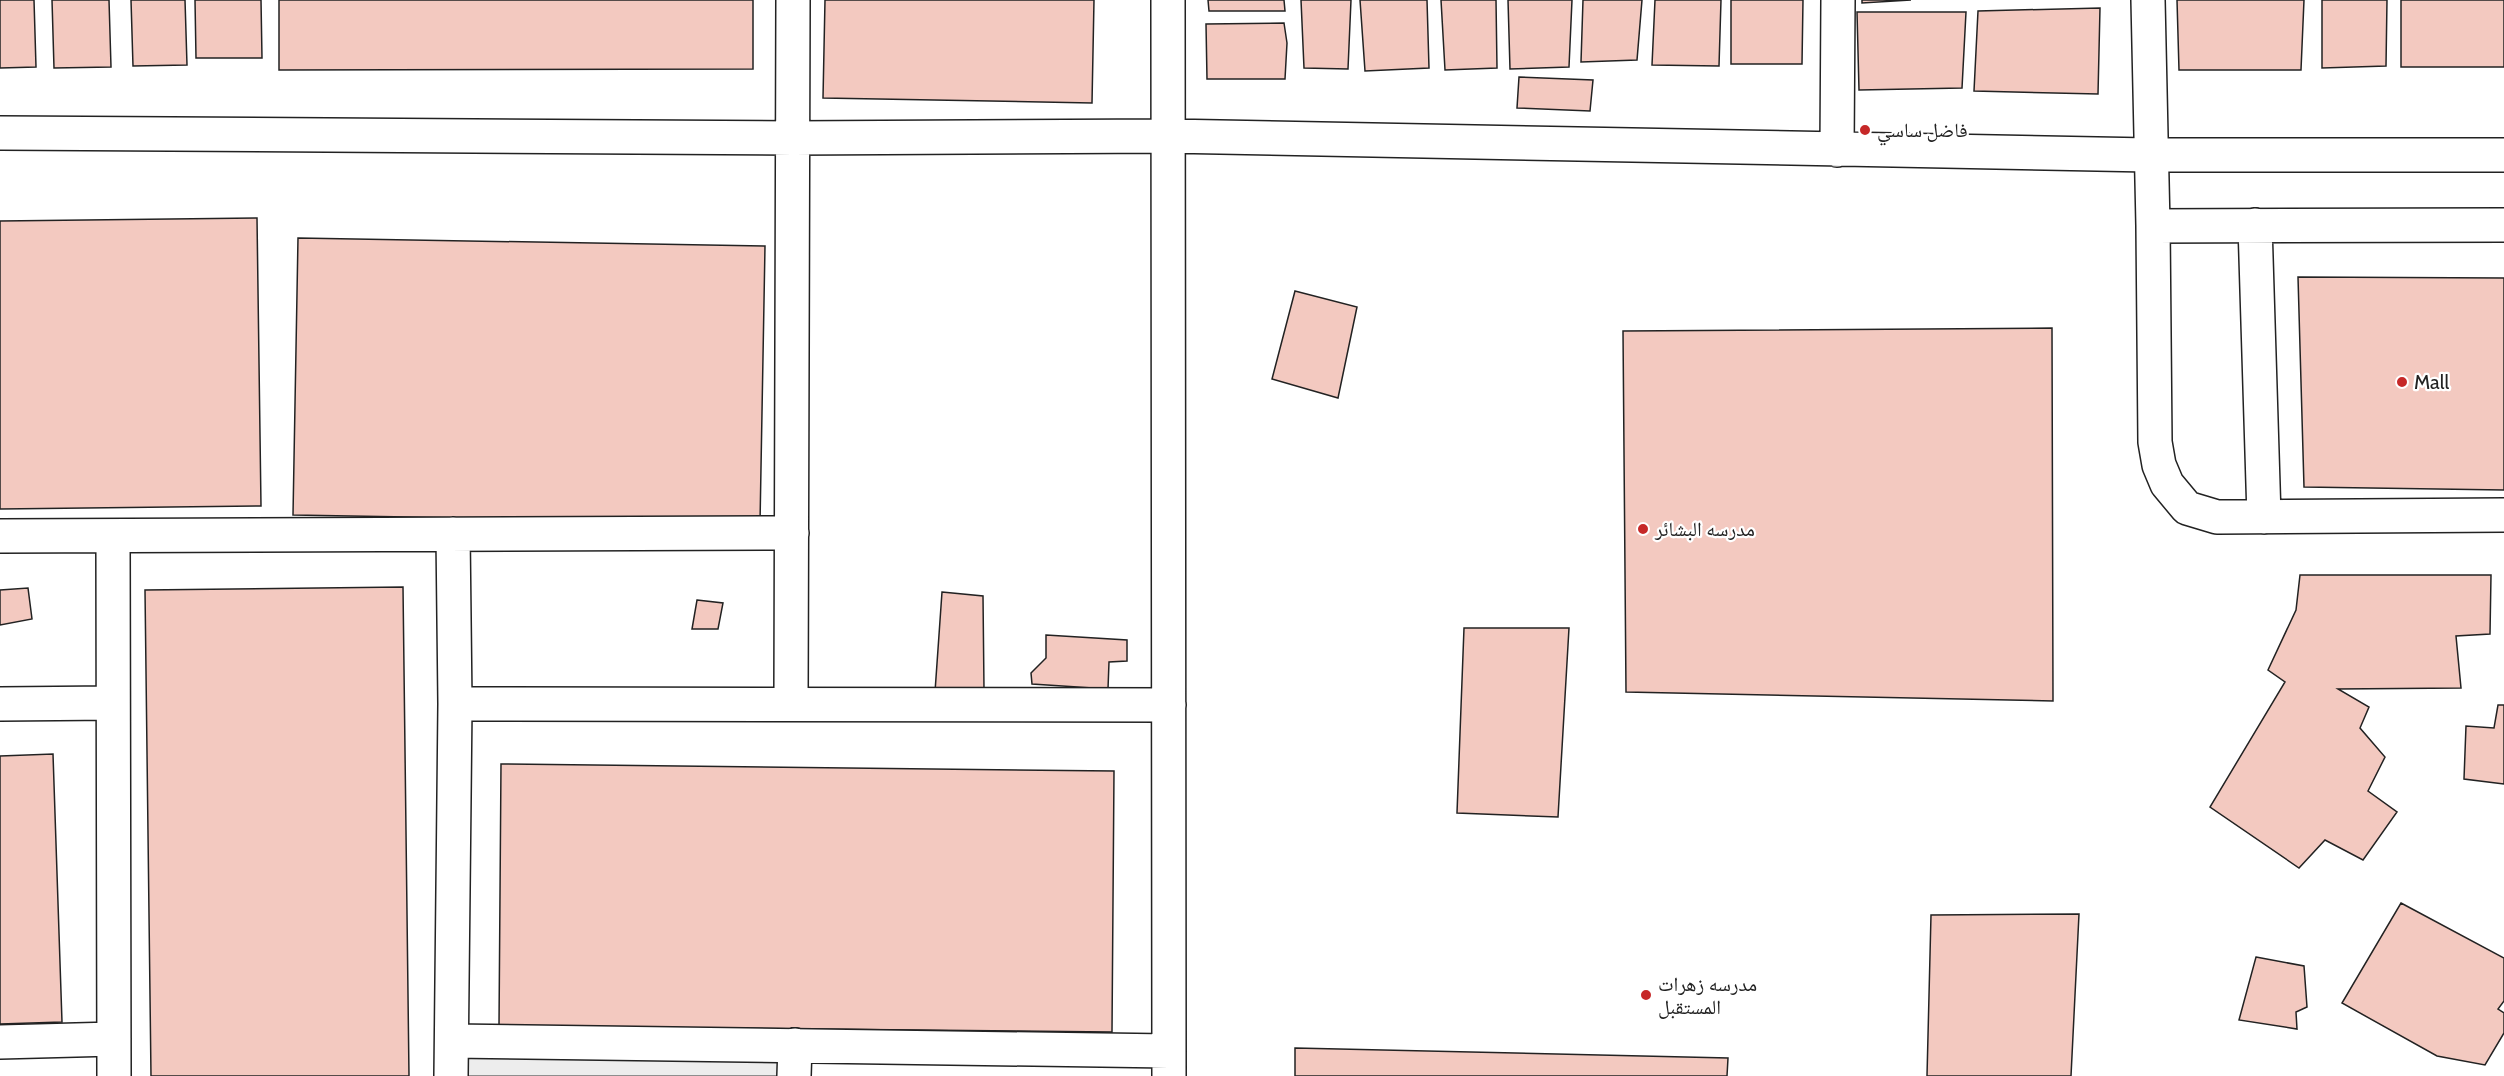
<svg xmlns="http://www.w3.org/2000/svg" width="2504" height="1076" font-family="Cabin,'Noto Naskh Arabic',sans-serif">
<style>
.parking{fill:#ededed;stroke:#6f6f6f;stroke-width:1.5}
.building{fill:#f3c9c0;stroke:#222;stroke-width:1.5}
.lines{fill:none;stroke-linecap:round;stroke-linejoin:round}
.minor-casing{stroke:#222;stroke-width:36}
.minor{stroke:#fff;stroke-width:33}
.poi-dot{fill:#c62828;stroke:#fff;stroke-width:2}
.labels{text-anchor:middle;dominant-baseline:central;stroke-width:4.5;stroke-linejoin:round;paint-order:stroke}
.poi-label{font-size:20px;fill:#222;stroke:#fff;text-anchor:start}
</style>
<rect width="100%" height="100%" fill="#fff"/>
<!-- parking -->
<path class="parking" d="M452,1041L793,1046V1076H452Z"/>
<!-- building -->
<path class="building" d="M0,0H34L36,67L0,68Z
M52,0H109L111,67L54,68Z
M131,0H185L187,65L133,66Z
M195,0H261L262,58H196Z
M279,0H753V69L279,70Z
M825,0H1094L1092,103L823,98Z
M1208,0H1284L1285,11H1209Z
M1301,0H1351L1348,69L1304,68Z
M1360,0H1427L1429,68L1365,71Z
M1441,0H1496L1497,68L1445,70Z
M1508,0H1572L1569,67L1510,69Z
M1583,0H1642L1637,60L1581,62Z
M1655,0H1721L1719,66L1652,65Z
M1731,0H1803L1802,64H1731Z
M1862,0H1911L1862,3Z
M2177,0H2304L2301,70H2179Z
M2322,0H2387L2386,66L2322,68Z
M2401,0H2504V67H2401Z
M2100,8L2098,94L1974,91L1978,11Z
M1857,12H1966L1962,88L1859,90Z
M1284,23L1287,43L1285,79H1207L1206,24Z
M1519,77L1593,80L1590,111L1517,108Z
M257,218L261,506L0,509V221Z
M298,238L765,246L760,523L293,515Z
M2298,277L2504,278V490L2304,487Z
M1295,291L1357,307L1338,398L1272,379Z
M2052,328L2053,701L1626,692L1623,331Z
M2300,575H2491L2490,634L2456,636L2461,688L2338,689L2369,707L2360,728L2385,757L2368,791L2397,812L2363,860L2325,840L2299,868L2210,807L2285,682L2268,670L2296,610Z
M403,587L409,1076H151L145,590Z
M28,588L32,619L0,625V590Z
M942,592L983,596L984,689L935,692Z
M697,600L723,603L718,629H692Z
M1464,628H1569L1558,817L1457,813Z
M1046,635L1127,640V661L1109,662L1108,689L1032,684L1031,673L1046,658Z
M2498,705H2504V784L2464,779L2466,726L2494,728Z
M53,754L62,1022L0,1024V756Z
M501,764L1114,771L1112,1032L499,1026Z
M2401,903L2504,958V1001L2498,1009L2504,1013V1033L2485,1065L2437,1056L2342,1003Z
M2079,914L2071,1076H1927L1931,915Z
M2256,957L2304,966L2307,1007L2296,1012L2297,1029L2239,1020Z
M1295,1048L1728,1058L1727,1076H1295Z"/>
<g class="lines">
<defs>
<path id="minor" d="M1168,0L1169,1076
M2148,0L2153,226L2504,225
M0,133L793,138L1168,136L2149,155H2504
M1837,150L1838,0
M2255,225L2264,517
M2153,226L2155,442L2159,465L2167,484L2187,508L2217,517L2504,515
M0,536L792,533
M113,536L114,1076
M0,704L113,703
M455,704L1169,705
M791,704L793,0
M452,1041L1169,1051
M0,1042L114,1039
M451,1076L455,704L453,534
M794,1076L795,1045"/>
</defs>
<!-- minor casing -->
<use href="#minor" class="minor-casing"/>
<!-- minor -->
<use href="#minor" class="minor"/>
</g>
<!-- markers -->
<g class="poi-dot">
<circle cx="1865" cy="130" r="6"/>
<circle cx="2402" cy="382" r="6"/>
<circle cx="1643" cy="529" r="6"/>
<circle cx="1646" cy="995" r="6"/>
</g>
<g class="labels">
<!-- poi labels -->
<g class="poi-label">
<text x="1877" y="130">فاضل ساسي</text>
<text x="2414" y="382">Mall</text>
<text x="1655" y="529">مدرسه البشائر</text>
<text x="1658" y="984">مدرسه زهرات<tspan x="1658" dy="23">المستقبل</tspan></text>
</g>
</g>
</svg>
